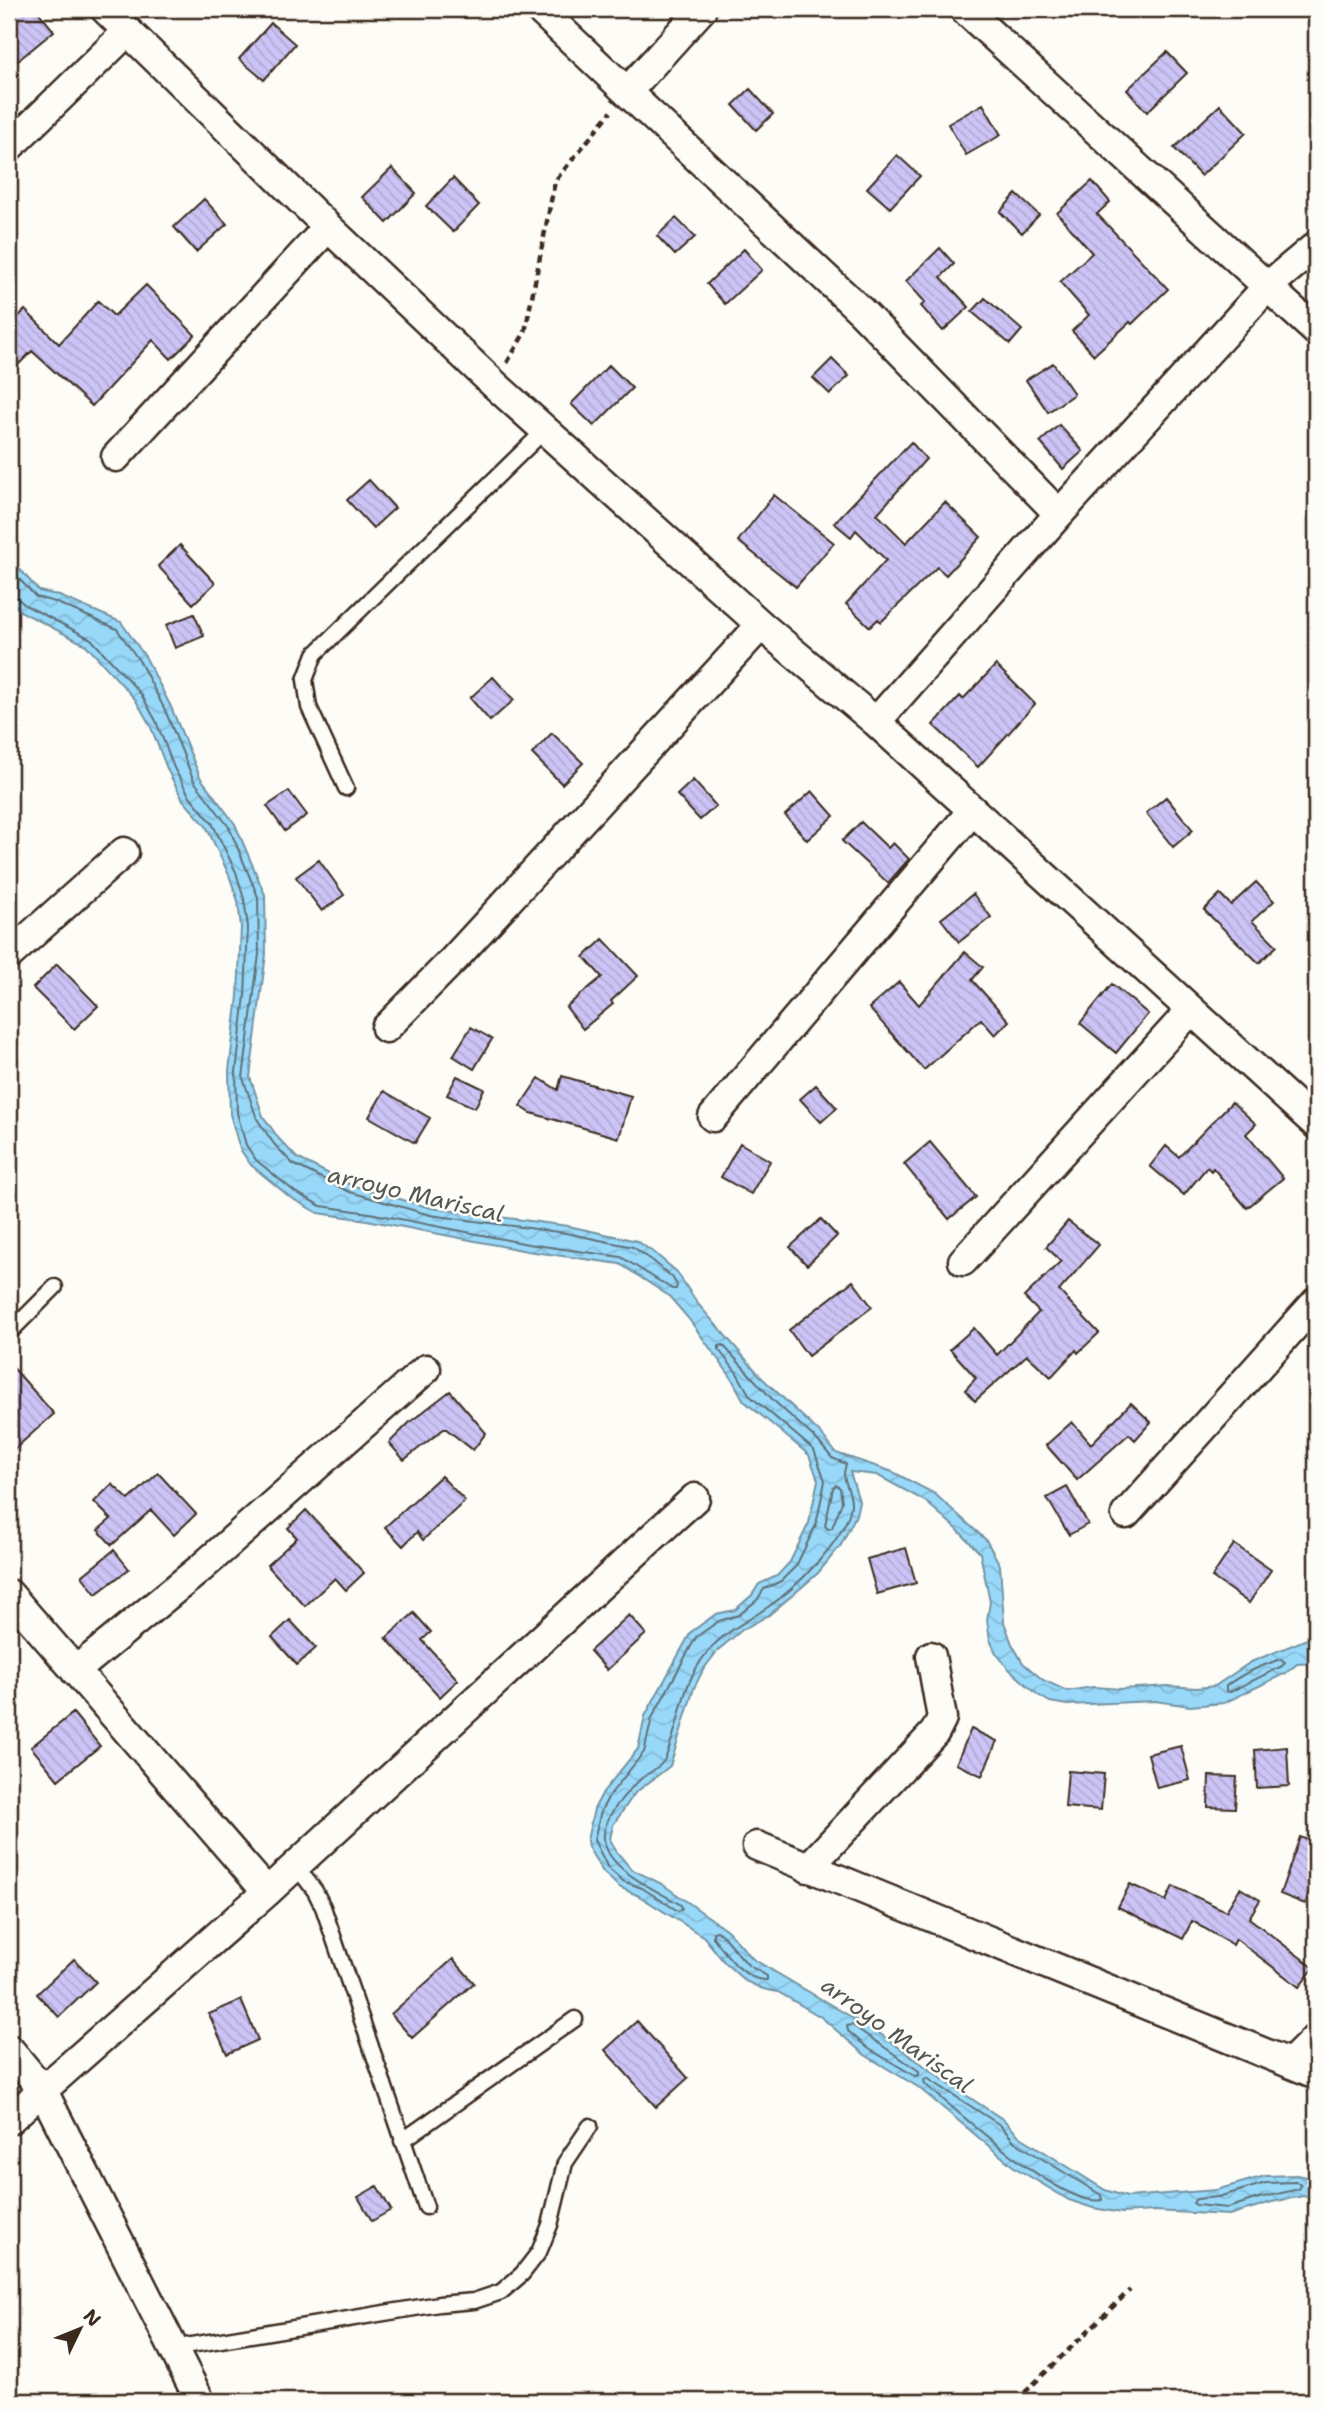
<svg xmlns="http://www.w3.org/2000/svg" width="1325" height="2410" font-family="'Shantell Sans',sans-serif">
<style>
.water{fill:url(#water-waves);stroke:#7393a2;stroke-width:2}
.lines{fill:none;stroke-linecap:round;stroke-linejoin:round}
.shore{stroke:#607076;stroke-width:2}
.building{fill:url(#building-back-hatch);stroke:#3b2a1e;stroke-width:2}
.service-casing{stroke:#3b2a1e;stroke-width:19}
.minor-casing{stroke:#3b2a1e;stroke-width:33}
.path{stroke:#3b2a1e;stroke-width:4.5;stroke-dasharray:7 5;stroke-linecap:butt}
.service{stroke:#fdfcf7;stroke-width:14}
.minor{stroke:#fdfcf7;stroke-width:28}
.labels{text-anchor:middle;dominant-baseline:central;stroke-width:5;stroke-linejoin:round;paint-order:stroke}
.water-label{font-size:23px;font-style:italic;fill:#525655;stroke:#fdfcf7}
</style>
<defs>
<pattern id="water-waves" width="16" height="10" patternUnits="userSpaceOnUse" patternTransform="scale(1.75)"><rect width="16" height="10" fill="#98d9fa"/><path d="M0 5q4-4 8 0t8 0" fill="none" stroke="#84bad6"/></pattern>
<pattern id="building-back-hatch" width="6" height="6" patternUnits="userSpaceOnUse" patternTransform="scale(1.75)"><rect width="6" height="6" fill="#ccc4f6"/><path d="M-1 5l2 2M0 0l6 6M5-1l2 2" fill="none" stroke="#b0a9d2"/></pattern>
</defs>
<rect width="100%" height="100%" fill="#fdfcf7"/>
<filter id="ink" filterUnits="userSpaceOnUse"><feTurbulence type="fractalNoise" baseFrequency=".0143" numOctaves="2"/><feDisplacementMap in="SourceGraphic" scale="14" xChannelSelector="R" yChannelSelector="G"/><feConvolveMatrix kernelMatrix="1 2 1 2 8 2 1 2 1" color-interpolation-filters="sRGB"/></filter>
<g filter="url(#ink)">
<!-- water -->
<path class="water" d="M9,551L15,564L39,591L57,595L121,622L146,658L171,707L200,777L235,824L265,895L266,954L250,1077L263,1116L279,1139L297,1158L351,1185L431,1208L568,1226L637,1241L657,1255L677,1272L697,1303L762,1378L822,1435L836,1453L893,1472L935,1494L986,1540L1000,1565L1004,1622L1012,1644L1023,1663L1043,1680L1067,1691L1093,1687L1121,1689L1168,1686L1197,1688L1215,1686L1251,1662L1307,1639L1316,1638V1663L1297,1664L1286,1673L1224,1703L1190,1706L1155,1701L1067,1705L1050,1702L1038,1695L1008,1668L996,1653L990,1640L987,1620L990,1602L980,1553L957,1529L925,1501L877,1475L850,1472L859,1501L856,1515L841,1545L818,1573L802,1587L769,1615L742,1630L718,1650L703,1670L694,1688L670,1766L635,1793L613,1825L610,1839L616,1851L631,1869L662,1884L727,1930L753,1959L882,2035L952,2086L1004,2120L1019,2136L1105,2190L1127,2197L1216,2190L1265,2176L1297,2175L1316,2179V2199L1303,2196L1272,2202L1229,2215L1154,2211L1122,2213L1093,2208L1069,2200L1014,2167L918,2087L865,2055L821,2017L778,1992L763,1989L745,1981L725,1963L704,1937L639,1896L619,1887L603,1872L588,1847L587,1840L594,1809L603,1792L638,1749L645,1716L691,1632L716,1614L735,1610L752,1595L759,1584L777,1576L790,1562L809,1523L818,1480L809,1455L744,1401L731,1377L688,1318L669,1296L620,1264L527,1251L367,1220L318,1213L291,1198L251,1165L240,1149L230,1114L229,1071L238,996L241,927L238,901L229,875L206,826L183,800L168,771L150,725L135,699L86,645L20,611L9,599Z"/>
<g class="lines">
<!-- shore -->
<path class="shore" d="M9,568L36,597L55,602L117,629L140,662L165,710L194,781L229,827L258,897L259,954L243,1078L257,1119L274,1144L293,1164L350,1192L430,1215L566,1233L633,1247L653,1261L672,1277L677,1285L676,1289H672L621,1257L528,1244L369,1213L321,1206L295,1192L256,1160L246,1145L237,1113L236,1072L245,996L248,927L244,899L236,872L212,823L189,795L174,768L156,721L141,694L91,639L25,605L14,595L9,594
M723,1345L773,1400L817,1440L832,1458L846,1464C845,1468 844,1471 844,1474C844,1483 852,1493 851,1505C847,1539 793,1591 765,1609C737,1628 715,1636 697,1667C683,1690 680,1717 671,1742C669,1748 667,1757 663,1762C658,1768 649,1773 642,1778C628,1790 601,1819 604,1839C607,1871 658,1890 681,1905L682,1909L678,1911L642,1888L623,1881L608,1868L594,1840L601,1811L609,1796L644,1752L652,1718L696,1637L719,1621L739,1615L757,1600L764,1589L781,1581L796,1566L816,1525L825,1481L814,1450L750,1396L737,1373L719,1350V1346Z
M836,1485L840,1488L842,1502L832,1528L828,1529L825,1526L833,1488Z
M1281,1659L1285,1662L1282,1666L1230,1692L1226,1691V1686C1243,1673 1261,1666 1281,1659Z
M713,1932L717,1931L722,1935L748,1965L767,1976V1980C744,1982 726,1953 713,1937Z
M847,2026L852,2025L919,2071V2075L915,2076L869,2049L848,2031Z
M927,2078L1000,2125L1015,2142L1101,2195L1102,2200C1064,2209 956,2110 925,2084L924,2080Z
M1296,2182L1301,2185L1299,2189L1255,2199L1228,2208L1196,2205L1193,2203L1196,2199L1218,2197L1266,2183Z"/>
</g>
<!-- building -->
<path class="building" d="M16,9H36L54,31L9,68V14Z
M271,23L295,44L264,80L239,59Z
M1167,52L1187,73L1147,112L1127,90Z
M750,89L773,114L756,130L733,105Z
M983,104L1001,135L966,155L948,124Z
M1220,105L1246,133L1201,176L1174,148Z
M897,155L920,176L890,208L867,188Z
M392,168L416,193L387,223L362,197Z
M453,178L479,205L453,232L426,206Z
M1092,181L1110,202L1097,214L1168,289L1132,324L1130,322L1094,355L1072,331L1089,315L1060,282L1092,253L1057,213Z
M1016,194L1039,215L1022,233L1000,212Z
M204,199L227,224L196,252L174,227Z
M676,218L695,237L675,255L657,236Z
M940,248L954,264L941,277L969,307L943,331L921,306L925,302L906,281Z
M744,249L762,270L725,304L707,284Z
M146,285L195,335L171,359L153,340L92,406L32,351L9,374V326L25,310L59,344L98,301L114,316Z
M985,298L1022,330L1010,344L972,312Z
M832,359L849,376L830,394L813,378Z
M1053,363L1074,394L1048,412L1026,380Z
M609,365L632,388L594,426L571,404Z
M1059,425L1083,451L1063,469L1040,442Z
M911,442L926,459L877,514L906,543L945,502L981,537L946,575L937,567L881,622L878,619L870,627L846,604L886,560L856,530L851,537L834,523Z
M369,480L395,508L373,528L347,500Z
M774,495L834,543L796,587L738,541Z
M180,545L215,583L193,604L158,566Z
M194,614L204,636L175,648L166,625Z
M996,665L1035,704L978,767L933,725L960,696L963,699Z
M493,677L514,700L490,721L470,698Z
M552,733L583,763L562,784L532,754Z
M693,780L716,806L700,820L677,795Z
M289,791L307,815L285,831L267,806Z
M812,791L834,816L807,840L785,815Z
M1166,797L1193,830L1173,847L1146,813Z
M861,822L888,848L893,843L909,859L888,883L842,841Z
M319,860L344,895L322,911L296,877Z
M1256,882L1274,901L1252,921L1277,946L1259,963L1204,910L1220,894L1231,905Z
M973,894L991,917L959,942L941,919Z
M603,939L638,976L611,1001L613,1004L583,1029L566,1007L602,977L584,957Z
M965,952L983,967L972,980L1009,1021L995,1035L981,1019L924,1070L869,1008L899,982L919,1005Z
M57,964L98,1006L74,1029L33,988Z
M1112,984L1148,1014L1116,1053L1080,1023Z
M471,1027L492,1039L474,1069L453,1056Z
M457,1076L484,1089L475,1108L447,1095Z
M562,1076L631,1096L619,1138L531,1113L520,1106L539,1078L558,1090Z
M816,1085L837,1108L821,1122L800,1099Z
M384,1091L430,1118L415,1143L369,1117Z
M1232,1102L1256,1124L1246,1134L1283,1178L1247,1208L1213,1168L1211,1171L1207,1167L1184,1195L1150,1166L1166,1146L1179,1157Z
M930,1142L976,1197L949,1219L904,1164Z
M740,1143L770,1161L751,1194L721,1177Z
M821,1219L837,1236L807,1265L790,1247Z
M1068,1221L1099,1245L1059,1291L1099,1333L1078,1353L1076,1350L1051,1377L1027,1355L975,1401L965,1390L976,1378L950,1349L974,1328L997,1355L1039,1312L1024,1297L1061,1261L1046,1247Z
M853,1281L872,1307L808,1356L789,1330Z
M9,1363L54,1414L9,1454Z
M450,1391L486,1433L473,1450L445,1428L404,1460L389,1443L410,1422Z
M1131,1403L1151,1422L1135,1440L1129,1434L1077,1480L1046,1445L1072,1422L1091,1444Z
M158,1473L196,1514L174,1535L151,1510L112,1545L98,1530L111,1519L94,1502L112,1484L129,1500Z
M441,1476L465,1501L423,1540L417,1532L403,1546L385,1527Z
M1067,1487L1088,1524L1069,1535L1047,1498Z
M306,1510L364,1573L346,1590L335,1578L305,1606L267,1565L297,1538L288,1528Z
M1234,1544L1271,1570L1249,1603L1212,1577Z
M906,1548L916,1583L877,1594L867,1559Z
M114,1550L129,1569L96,1594L82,1576Z
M414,1613L431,1632L422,1640L458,1680L440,1697L386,1638Z
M629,1615L646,1634L607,1670L590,1651Z
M290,1620L316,1648L297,1665L272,1637Z
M73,1713L100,1746L58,1780L31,1747Z
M971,1729L997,1741L982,1776L956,1764Z
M1181,1746L1190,1780L1157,1788L1148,1754Z
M1287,1747L1289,1786L1257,1788L1255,1750Z
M1068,1771L1104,1774L1101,1810L1065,1807Z
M1209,1776L1237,1777L1235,1808L1208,1807Z
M1300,1837L1316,1843V1873L1305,1904L1280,1894Z
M1130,1884L1166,1901L1173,1886L1226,1911L1240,1888L1260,1900L1249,1918L1314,1968L1299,1987L1236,1939L1233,1945L1192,1921L1183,1939L1118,1907Z
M74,1959L96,1982L59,2017L37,1994Z
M453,1959L474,1983L412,2038L391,2014Z
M241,2000L258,2040L227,2054L209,2014Z
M637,2021L688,2078L656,2107L605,2050Z
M377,2186L391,2210L372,2221L358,2197Z"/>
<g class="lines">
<defs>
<path id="service" d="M346,788L309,707L305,680L315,654L545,430
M9,1333L55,1287
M296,1866L315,1891L323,1907L426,2207
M402,2141L575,2019
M173,2348L439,2304L474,2301L501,2292L522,2274L539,2252L550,2225L565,2163L590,2126"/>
<path id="minor" d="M105,9L328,227L495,385L761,625L876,722L1316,1124
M539,9L627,92L702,9
M964,9L1316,331
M627,92L861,311L1059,514
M9,147L128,31
M116,457L328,227
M876,722L1059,514L1268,286L1316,246
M9,955L124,852
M386,1028L454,959L761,625
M713,1117L972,811
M963,1261L1191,1010
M1126,1514L1316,1302
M9,1594L267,1892
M75,1671L201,1568L426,1369
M757,1846L1316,2074
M808,1868L935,1732L942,1718L931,1656
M9,2049L42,2089L200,2401
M1291,2063L1316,2038
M9,2120L267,1892L695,1498"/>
</defs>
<!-- service casing -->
<use href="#service" class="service-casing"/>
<!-- minor casing -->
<use href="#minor" class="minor-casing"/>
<!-- path -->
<path class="path" d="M507,363L525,332L555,181L611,112
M1016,2401L1130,2290"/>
<!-- service -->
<use href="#service" class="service"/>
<!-- minor -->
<use href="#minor" class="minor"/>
</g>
</g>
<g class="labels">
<!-- water labels -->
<g class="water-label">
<text transform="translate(416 1194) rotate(13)">arroyo Mariscal</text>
<text transform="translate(897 2035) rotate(36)">arroyo Mariscal</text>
</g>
</g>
<!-- margin -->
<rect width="1325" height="2410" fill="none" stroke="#fdfcf7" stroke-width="35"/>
<rect x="18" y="18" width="1290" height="2375" fill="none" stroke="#3b2a1e" stroke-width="2.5" filter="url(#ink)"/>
<!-- north arrow -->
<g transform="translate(80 2329) rotate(47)" stroke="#fdfcf7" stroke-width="5" paint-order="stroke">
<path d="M0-5L12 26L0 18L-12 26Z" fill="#3b2a1e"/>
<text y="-10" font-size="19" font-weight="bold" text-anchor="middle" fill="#3b2a1e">N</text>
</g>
</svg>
